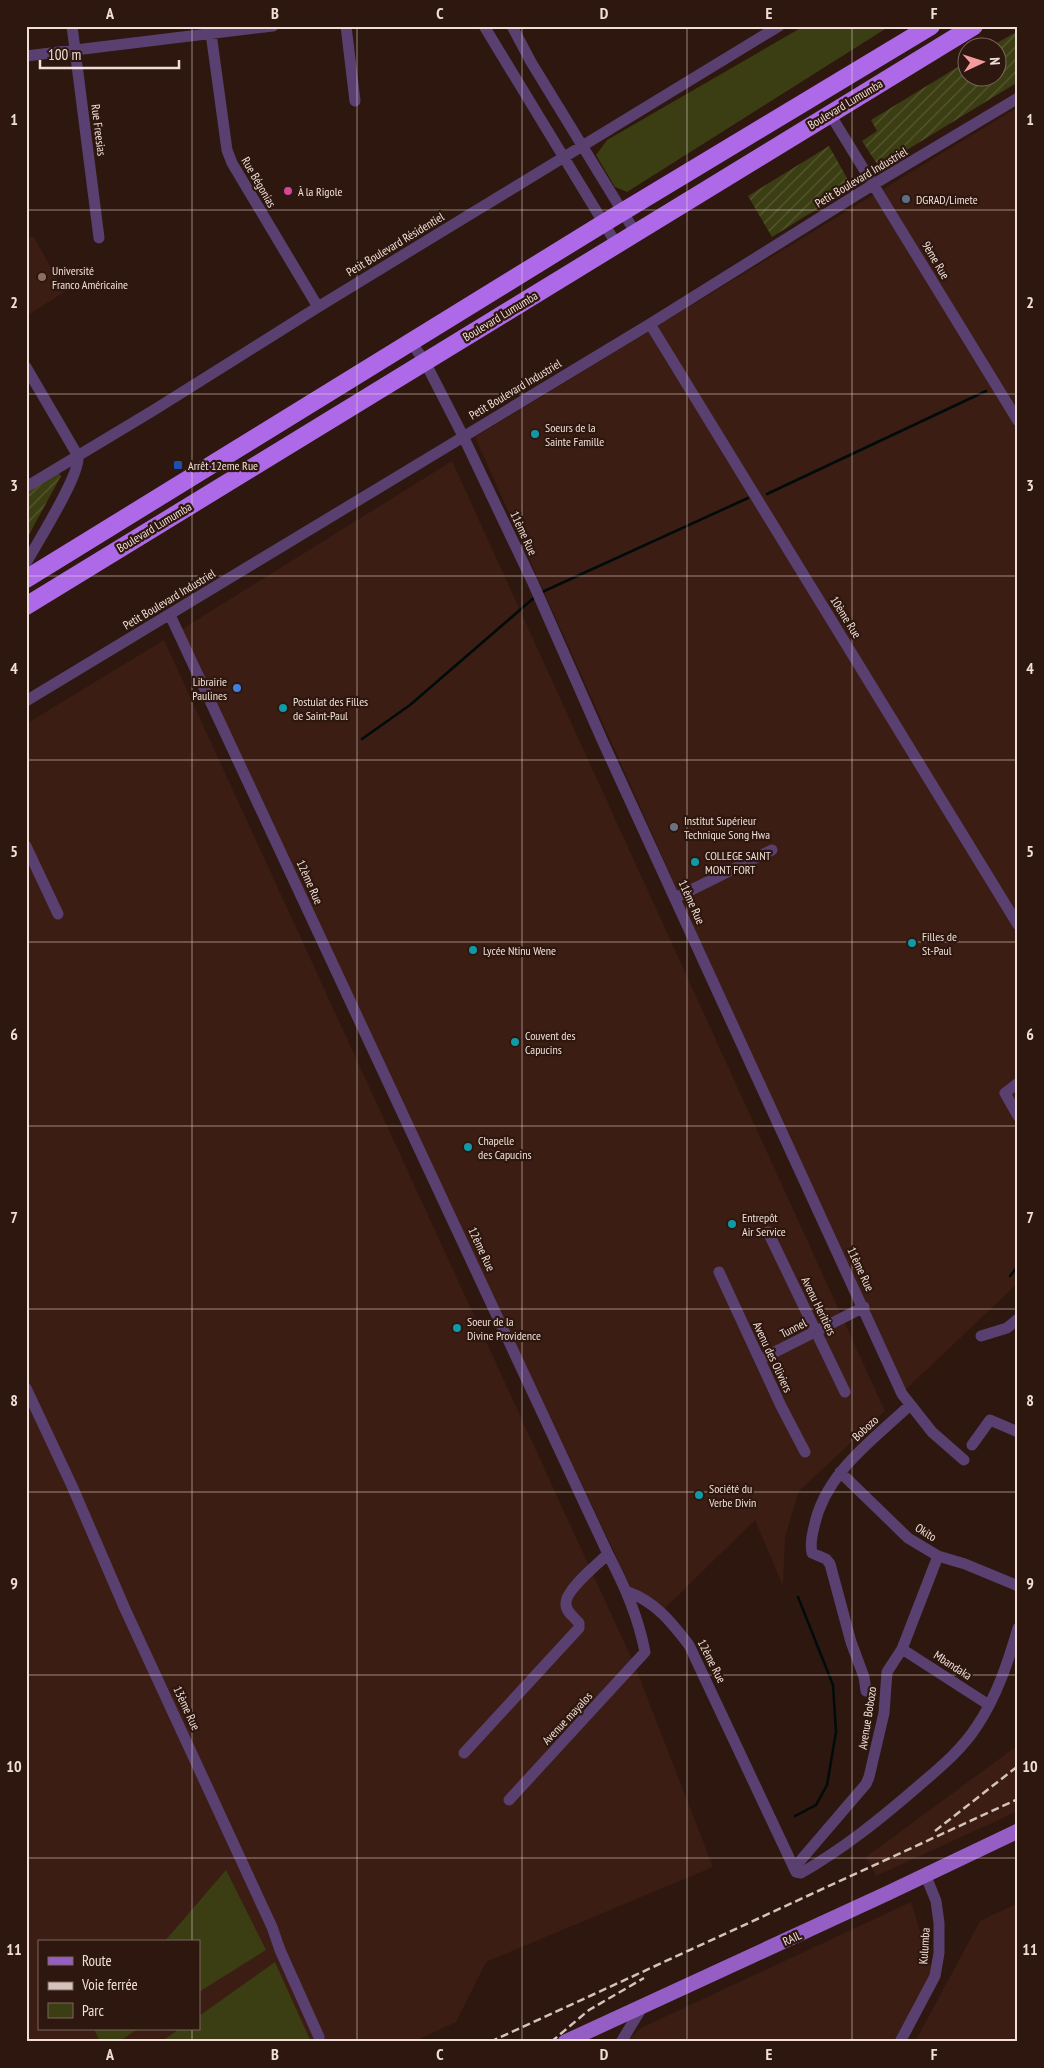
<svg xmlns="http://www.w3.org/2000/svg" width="1044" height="2068" font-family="'PT Sans Narrow',sans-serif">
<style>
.built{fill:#3b1d13;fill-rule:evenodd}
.park{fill:#3b3d12}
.garden{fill:url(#garden-furrows)}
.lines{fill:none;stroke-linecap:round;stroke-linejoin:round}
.stream{stroke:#000b0b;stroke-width:2.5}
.minor{stroke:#594071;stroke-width:11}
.major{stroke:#955ec5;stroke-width:15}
.highway{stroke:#ad69e7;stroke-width:18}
.rail{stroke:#d4c2bc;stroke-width:2.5;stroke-dasharray:8 4;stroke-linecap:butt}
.grid{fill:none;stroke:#f0dfd9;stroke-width:1;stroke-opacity:0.55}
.hotel-dot{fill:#d1479c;stroke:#2e170e;stroke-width:2}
.service-dot{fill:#5c6f8a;stroke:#2e170e;stroke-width:2}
.education-dot{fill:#8d6e63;stroke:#2e170e;stroke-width:2}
.culture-dot{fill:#0f9aa8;stroke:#2e170e;stroke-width:2}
.transit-dot{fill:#1a4fb4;stroke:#2e170e;stroke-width:2}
.shop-dot{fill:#3f7fe0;stroke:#2e170e;stroke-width:2}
.worship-dot{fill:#6b7280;stroke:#2e170e;stroke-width:2}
.labels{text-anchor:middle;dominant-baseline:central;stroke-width:4.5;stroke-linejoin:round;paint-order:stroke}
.street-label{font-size:12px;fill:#f0dfd9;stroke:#2e170e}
.poi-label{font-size:12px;fill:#f0dfd9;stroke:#2e170e;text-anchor:start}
.neatline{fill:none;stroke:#f0dfd9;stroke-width:2}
.grid-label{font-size:16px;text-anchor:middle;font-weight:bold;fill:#f0dfd9}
</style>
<defs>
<pattern id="garden-furrows" width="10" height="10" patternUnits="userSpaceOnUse" patternTransform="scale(1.25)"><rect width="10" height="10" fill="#3b3d12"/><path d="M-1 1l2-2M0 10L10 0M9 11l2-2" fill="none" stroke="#585934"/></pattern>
</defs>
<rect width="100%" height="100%" fill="#2e170e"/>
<!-- built -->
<path class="built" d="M1018,107V1283L902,1393L475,437Z
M33,236L65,292L26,316V239Z
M452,461L885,1411L799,1491L785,1537L783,1586L755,1520L659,1614L633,1592L179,631Z
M164,640L635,1666L713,1867L486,1962L456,2022L413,2042H26V724ZM39,1942H199V2029H39Z
M1018,1745V1811L876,1876L866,1857Z
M911,1902L933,1973L896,2042H624L643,2027Z
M1018,1903V2042H915L980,1921Z"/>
<!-- park -->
<path class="park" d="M804,26H890L627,192L615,187L596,155L607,140Z
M226,1870L266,1950L199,1992V1942H164Z
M275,1962L311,2042H161L179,2029H199V2016Z
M94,2029H138L118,2042H100Z"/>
<!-- garden -->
<path class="garden" d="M1018,31V82L879,167L862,141L877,131L871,120L966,62V78H996V48L990,47Z
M829,146L852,187L772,237L748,196Z
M57,471L61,476L26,540V491Z"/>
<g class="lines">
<!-- stream -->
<path class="stream" d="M767,494L986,391
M540,593L748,498
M362,739L410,705L536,596
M1010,1276L1018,1266
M795,1816L816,1805L827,1785L836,1732L833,1685L798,1597"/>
<!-- minor -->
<path class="minor" d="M72,26L99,238
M210,26L227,150L232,163L318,307
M346,26L355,101
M484,26L617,245
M512,26L531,62L635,232
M26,56L273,26
M830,114L1018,421
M650,324L1018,925
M411,342L425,362L463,436L533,583L603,742L902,1394L932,1432L964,1460
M26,367L78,456C81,474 37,543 26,563
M26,487L154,410L318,307L779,26
M170,615L608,1554C625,1587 638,1616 645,1652L509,1800
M26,701L650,324L874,184L1018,98
M26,846L58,914
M675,898L772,850
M1018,1083L1005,1093L1018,1116
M768,1232L845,1392
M719,1272L781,1406L805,1452
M981,1336L1007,1328L1018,1319
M761,1359L864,1307
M26,1388L72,1486L125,1609L272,1927L280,1950L319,2037V2042
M972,1445L990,1420L1018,1432
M840,1472L908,1538L938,1556L965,1564L1018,1586
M628,1592C656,1602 672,1623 689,1645L794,1868L796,1872L801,1873C843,1849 879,1820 915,1789C937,1770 961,1751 977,1726C997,1696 1008,1662 1018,1628
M902,1649L989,1705
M866,1691L864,1677L851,1642L830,1564L826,1559L812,1553C810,1545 812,1535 814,1527C825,1473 872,1441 910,1405
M464,1753L579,1628V1623C574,1617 566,1612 566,1604C564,1591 599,1563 608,1554
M794,1868L866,1784L869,1777L884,1713L887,1672L902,1649L938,1556
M621,2042L643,2006
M900,2042L935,1976L939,1953V1923L936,1901L925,1874"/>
<!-- major -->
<path class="major" d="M565,2042L888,1893L1018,1831"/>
<!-- highway -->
<path class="highway" d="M26,579L604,223L931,26
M26,606L974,26"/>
<!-- rail -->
<path class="rail" d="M935,1831L1018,1766
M490,2042L1018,1799
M551,2042L589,2010L644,1978"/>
</g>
<!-- grid -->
<path class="grid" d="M192,26V1942M357,26V2042M522,26V2042M687,26V2042M852,26V2042M26,210H1018M26,394H1018M26,576H1018M26,760H1018M26,942H1018M26,1126H1018M26,1309H1018M26,1492H1018M26,1675H1018M26,1858H1018M192,2029V2042"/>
<!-- markers -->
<circle class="hotel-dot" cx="288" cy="191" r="5"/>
<circle class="service-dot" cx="906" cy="199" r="5"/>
<circle class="education-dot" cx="42" cy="277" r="5"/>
<g class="culture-dot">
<circle cx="535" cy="434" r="5"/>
<circle cx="283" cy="708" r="5"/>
<circle cx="695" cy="862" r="5"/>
<circle cx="912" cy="943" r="5"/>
<circle cx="473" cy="950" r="5"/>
<circle cx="515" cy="1042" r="5"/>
<circle cx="468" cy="1147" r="5"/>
<circle cx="732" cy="1224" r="5"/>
<circle cx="457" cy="1328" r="5"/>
<circle cx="699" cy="1495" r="5"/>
</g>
<rect class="transit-dot" x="173" y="460" width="10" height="10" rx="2.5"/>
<circle class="shop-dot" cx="237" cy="688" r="5"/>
<circle class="worship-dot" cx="674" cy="827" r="5"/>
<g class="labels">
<!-- street labels -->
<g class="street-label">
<text transform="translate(845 104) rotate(-31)">Boulevard Lumumba</text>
<text transform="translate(99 130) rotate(83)">Rue Freesias</text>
<text transform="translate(861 177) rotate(-31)">Petit Boulevard Industriel</text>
<text transform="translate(259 182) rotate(60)">Rue Bégonias</text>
<text transform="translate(395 244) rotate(-31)">Petit Boulevard Résidentiel</text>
<text transform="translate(936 260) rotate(59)">9ème Rue</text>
<text transform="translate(500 316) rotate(-31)">Boulevard Lumumba</text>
<text transform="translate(515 389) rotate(-31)">Petit Boulevard Industriel</text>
<text transform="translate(154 527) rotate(-31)">Boulevard Lumumba</text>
<text transform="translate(524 533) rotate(65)">11ème Rue</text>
<text transform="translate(169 599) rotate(-31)">Petit Boulevard Industriel</text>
<text transform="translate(846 617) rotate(58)">10ème Rue</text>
<text transform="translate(310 882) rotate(66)">12ème Rue</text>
<text transform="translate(692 902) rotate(66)">11ème Rue</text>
<text transform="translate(482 1249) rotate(65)">12ème Rue</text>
<text transform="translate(861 1269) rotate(65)">11ème Rue</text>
<text transform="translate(819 1306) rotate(64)">Avenu Heritiers</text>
<text transform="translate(793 1328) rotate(-27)">Tunnel</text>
<text transform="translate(773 1357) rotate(65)">Avenu des Oliviers</text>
<text transform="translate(865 1428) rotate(-43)">Bobozo</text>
<text transform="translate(926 1532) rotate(32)">Okito</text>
<text transform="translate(712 1661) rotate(63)">12ème Rue</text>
<text transform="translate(953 1665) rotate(33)">Mbandaka</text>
<text transform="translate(187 1708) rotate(65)">13ème Rue</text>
<text transform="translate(567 1718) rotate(-47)">Avenue mayalos</text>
<text transform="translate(867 1718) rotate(-81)">Avenue Bobozo</text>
<text transform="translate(792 1938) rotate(-25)">RAIL</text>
<text transform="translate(924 1946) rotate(-86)">Kulumba</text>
</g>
<!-- poi labels -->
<g class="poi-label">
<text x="298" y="191">À la Rigole</text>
<text x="916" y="199">DGRAD/Limete</text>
<text x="52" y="270">Université<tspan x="52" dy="14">Franco Américaine</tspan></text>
<text x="545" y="427">Soeurs de la<tspan x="545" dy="14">Sainte Famille</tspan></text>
<text x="188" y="465">Arrêt 12eme Rue</text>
<text x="227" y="681" text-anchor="end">Librairie<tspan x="227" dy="14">Paulines</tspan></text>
<text x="293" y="701">Postulat des Filles<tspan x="293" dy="14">de Saint-Paul</tspan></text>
<text x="684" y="820">Institut Supérieur<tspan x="684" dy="14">Technique Song Hwa</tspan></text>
<text x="705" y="855">COLLEGE SAINT<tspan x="705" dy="14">MONT FORT</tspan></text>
<text x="922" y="936">Filles de<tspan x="922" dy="14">St-Paul</tspan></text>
<text x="483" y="950">Lycée Ntinu Wene</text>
<text x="525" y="1035">Couvent des<tspan x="525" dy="14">Capucins</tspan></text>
<text x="478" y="1140">Chapelle<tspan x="478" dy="14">des Capucins</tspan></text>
<text x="742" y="1217">Entrepôt<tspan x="742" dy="14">Air Service</tspan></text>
<text x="467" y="1321">Soeur de la<tspan x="467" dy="14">Divine Providence</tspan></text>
<text x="709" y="1488">Société du<tspan x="709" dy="14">Verbe Divin</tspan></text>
</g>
</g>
<!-- border -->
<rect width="1044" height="2068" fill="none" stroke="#2e170e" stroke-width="55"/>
<!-- legend -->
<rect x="38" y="1940" width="162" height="90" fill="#2e170e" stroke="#7c675f"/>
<rect x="48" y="1957" width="25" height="8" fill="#955ec5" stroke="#7c675f"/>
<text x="82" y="1966" font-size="15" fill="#f0dfd9">Route</text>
<rect x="48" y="1982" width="25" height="8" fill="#d4c2bc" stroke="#7c675f"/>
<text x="82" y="1990" font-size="15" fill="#f0dfd9">Voie ferrée</text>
<rect x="48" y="2003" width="25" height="15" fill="#3b3d12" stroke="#7c675f"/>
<text x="82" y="2016" font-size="15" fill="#f0dfd9">Parc</text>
<!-- north arrow -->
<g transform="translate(982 62) rotate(86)"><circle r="24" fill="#2e170e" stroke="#7c675f"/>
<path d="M0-4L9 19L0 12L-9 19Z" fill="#f49b9f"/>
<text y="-8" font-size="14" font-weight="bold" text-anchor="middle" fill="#f0dfd9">N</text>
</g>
<!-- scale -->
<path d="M40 60v8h139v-8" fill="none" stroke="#f0dfd9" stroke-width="2.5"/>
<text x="48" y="60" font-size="15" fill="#f0dfd9" stroke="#2e170e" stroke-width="4" paint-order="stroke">100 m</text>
<rect x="28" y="28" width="988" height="2012" class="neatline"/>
<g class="grid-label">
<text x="110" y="19">A</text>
<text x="275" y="19">B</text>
<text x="440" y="19">C</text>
<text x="604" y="19">D</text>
<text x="769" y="19">E</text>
<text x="934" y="19">F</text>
<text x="14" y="125">1</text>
<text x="1030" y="125">1</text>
<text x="14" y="308">2</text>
<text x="1030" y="308">2</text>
<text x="14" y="491">3</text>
<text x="1030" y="491">3</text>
<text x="14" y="674">4</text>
<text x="1030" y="674">4</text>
<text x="14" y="857">5</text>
<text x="1030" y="857">5</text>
<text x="14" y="1040">6</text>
<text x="1030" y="1040">6</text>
<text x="14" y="1223">7</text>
<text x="1030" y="1223">7</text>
<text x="14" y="1406">8</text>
<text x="1030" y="1406">8</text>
<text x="14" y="1589">9</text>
<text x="1030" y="1589">9</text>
<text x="14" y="1772">10</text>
<text x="1030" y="1772">10</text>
<text x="14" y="1955">11</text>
<text x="1030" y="1955">11</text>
<text x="110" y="2060">A</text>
<text x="275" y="2060">B</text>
<text x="440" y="2060">C</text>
<text x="604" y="2060">D</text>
<text x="769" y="2060">E</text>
<text x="934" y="2060">F</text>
</g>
</svg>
